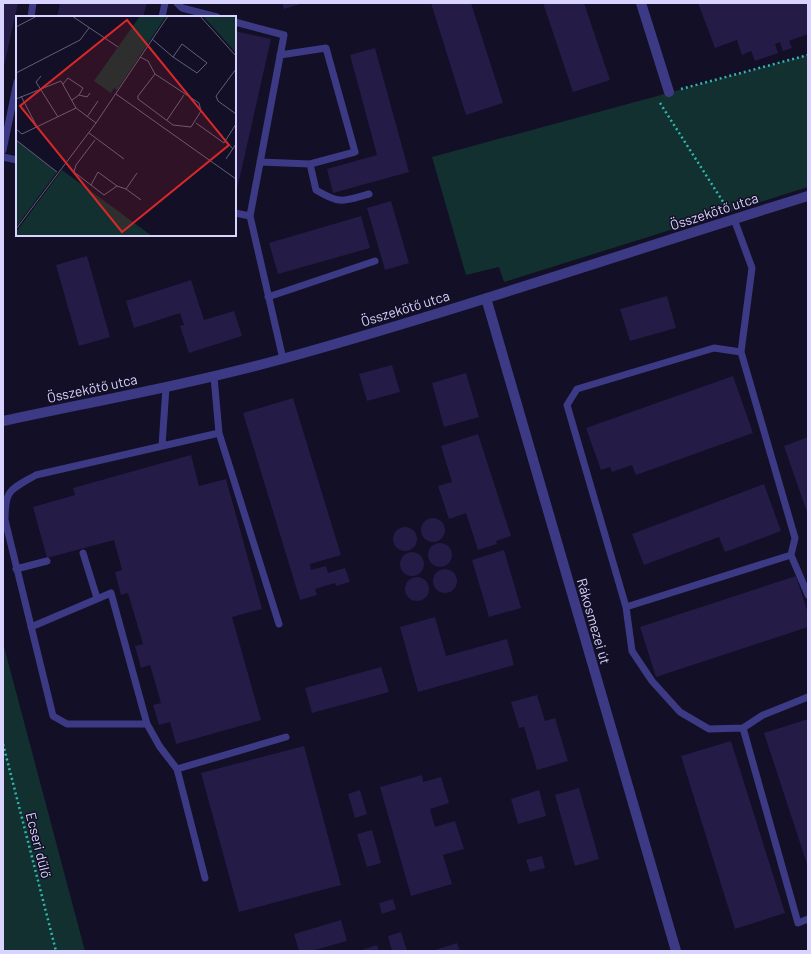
<svg xmlns="http://www.w3.org/2000/svg" width="811" height="954" font-family="Barlow,sans-serif">
<style>
.green{fill:#12302f}
.building{fill:#241b47}
.lines{fill:none;stroke-linecap:round;stroke-linejoin:round}
.path{stroke:#2fb8b0;stroke-width:2.5;stroke-dasharray:2 3;stroke-linecap:butt}
.service{stroke:#3d3a85;stroke-width:7}
.minor{stroke:#3d3a85;stroke-width:10}
.labels{text-anchor:middle;dominant-baseline:central;stroke-width:3;stroke-linejoin:round;paint-order:stroke}
.street-label{font-size:14px;fill:#d9d4ff;stroke:#130f26}
.inset-road{fill:none;stroke:#625e7d;stroke-width:1}
.view{fill:#d62828;fill-opacity:0.15;stroke:#d62828;stroke-width:2}
.inset-edge{fill:none;stroke:#d9d4ff;stroke-width:2}
</style>
<rect width="100%" height="100%" fill="#130f26"/>
<!-- green -->
<path class="green" d="M808,55V187L504,282L499,267L466,275L432,157Z
M3,643L85,951H3Z"/>
<!-- building -->
<path class="building" d="M3,3H18L4,66H3Z
M60,3H147L143,17H57Z
M282,3H304L284,9Z
M431,3H471L503,103L466,115Z
M543,3H584L610,80L573,92Z
M698,3H808V34L789,41L792,48L783,51L780,42L775,44L778,53L755,61L751,51L742,55L737,40L715,48Z
M235,31L271,39L236,194H235Z
M375,48L409,172L333,193L327,169L377,155L350,55Z
M391,201L409,263L385,270L367,208Z
M361,216L370,248L278,274L269,243Z
M87,256L110,337L79,346L56,265Z
M191,280L204,320L234,311L242,336L189,353L180,326L184,325L180,313L134,328L126,301Z
M667,296L676,328L630,341L620,309Z
M392,365L400,392L367,401L359,374Z
M466,373L479,417L444,427L432,383Z
M733,376L753,433L636,475L632,465L612,472L610,467L601,470L586,428Z
M293,398L341,555L310,564L311,570L326,566L328,573L345,568L350,582L336,586L335,583L315,589L317,595L300,600L243,413Z
M478,434L511,536L496,541L497,544L478,550L466,513L449,519L438,486L452,482L441,446Z
M808,437V515L784,446Z
M191,455L199,486L226,479L262,609L232,617L261,720L176,744L170,722L159,725L153,705L161,703L150,665L141,668L135,646L143,644L128,593L121,595L115,572L122,570L114,540L47,558L33,507L75,495L73,488Z
M764,484L781,531L725,552L719,537L644,565L632,534Z
M421 530a12 12 0 1 1 24 0a12 12 0 1 1-24 0Z
M393 539a12 12 0 1 1 24 0a12 12 0 1 1-24 0Z
M428 555a12 12 0 1 1 24 0a12 12 0 1 1-24 0Z
M504,550L521,608L489,617L472,560Z
M400 564a12 12 0 1 1 24 0a12 12 0 1 1-24 0Z
M433 581a12 12 0 1 1 24 0a12 12 0 1 1-24 0Z
M796,576L808,613V627L656,677L640,627Z
M405 589a12 12 0 1 1 24 0a12 12 0 1 1-24 0Z
M435,617L446,656L507,639L514,665L418,692L400,627Z
M381,667L389,692L312,713L305,688Z
M537,695L545,721L555,718L568,761L537,770L524,727L519,728L511,702Z
M808,719V867L764,733Z
M731,741L785,913L735,929L681,756Z
M304,746L341,885L239,912L201,773Z
M422,775L423,782L441,777L449,803L430,809L435,827L455,821L464,849L443,855L452,884L411,896L380,787Z
M579,788L599,859L575,866L555,795Z
M360,790L367,814L355,818L348,794Z
M539,790L546,816L518,824L511,799Z
M372,830L381,863L367,867L357,834Z
M542,856L545,868L530,872L526,860Z
M393,899L396,909L382,914L379,903Z
M341,920L347,941L311,951H299L294,934Z
M401,932L407,951H392L388,936Z
M457,943L460,951H432Z
M377,945L379,951H359Z"/>
<g class="lines">
<!-- path -->
<path class="path" d="M681,89L808,55
M660,103L727,208
M3,744L56,951"/>
<!-- service -->
<path class="service" d="M177,3L182,8L217,17
M31,17L33,3
M162,17L165,3
M235,22L284,35L250,216L283,359
M280,55L326,48L355,152L310,164
M3,150L17,82
M3,157L17,160
M260,162L310,164L316,190C341,205 343,201 369,194
M235,213L250,216
M734,219L752,268L741,352L795,538L791,555L808,595
M268,297L375,261
M741,352L714,348L577,389L567,405L626,607L632,651L652,681L680,712L709,729L743,728L763,715L808,697
M214,377L219,433L279,624
M162,446L166,387
M83,553L97,598
M16,569L47,561
M626,607L791,555
M31,627L111,593L147,724
M743,728L798,923L808,919
M177,769L286,737
M205,878L177,769L160,747L147,724H67L53,716L5,520C5,489 10,490 36,475L219,433"/>
<!-- minor -->
<path class="minor" d="M641,3L669,92
M486,298L676,951
M3,421C96,401 190,384 282,359C459,310 633,250 808,196"/>
</g>
<g class="labels">
<!-- street labels -->
<g class="street-label">
<text transform="translate(714 211) rotate(-18)">Összekötő utca</text>
<text transform="translate(405 308) rotate(-17)">Összekötő utca</text>
<text transform="translate(92 388) rotate(-12)">Összekötő utca</text>
<text transform="translate(594 621) rotate(74)">Rákosmezei út</text>
<text transform="translate(39 845) rotate(76)">Ecseri dűlő</text>
</g>
</g>
<!-- overview -->
<g transform="translate(16 16)">
<rect width="220" height="220" fill="#130f26"/>
<path d="M124,0H150L101,74L98,72L95,77L78,65ZM187,0H220V37L214,30ZM0,124L41,156L0,211ZM46,154L136,220H0V216Z" fill="#12302f"/>
<path class="inset-road" d="M56,0L102,31M184,0L220,40M0,11L21,0M136,23L157,41L181,57L191,47L166,28L157,41M124,41L132,45L139,58L183,87L185,95L175,111L157,109L122,83V80L139,58M220,53L200,80L202,85L220,98M0,57L64,24L73,12M25,60L20,66L42,101M47,68L52,62L67,72L63,79M100,78L220,163M5,80L21,111M0,83L45,65L60,92L80,107M56,84L63,79L71,81L74,77M71,101L82,85M151,104L168,79M180,107L208,127L220,108M0,113L6,118L60,92M73,117L108,143M0,124L41,156M79,124L60,149L58,156L88,179L101,170L110,173L125,184M209,124L217,133M210,143L220,128M75,169L82,156L101,170M110,173L121,157M0,213L80,107L152,0"/>
<path class="view" d="M111,4L213,129L106,216L4,90Z"/>
<rect width="220" height="220" class="inset-edge"/>
</g>
<!-- border -->
<rect width="811" height="954" fill="none" stroke="#d9d4ff" stroke-width="8"/>
</svg>
